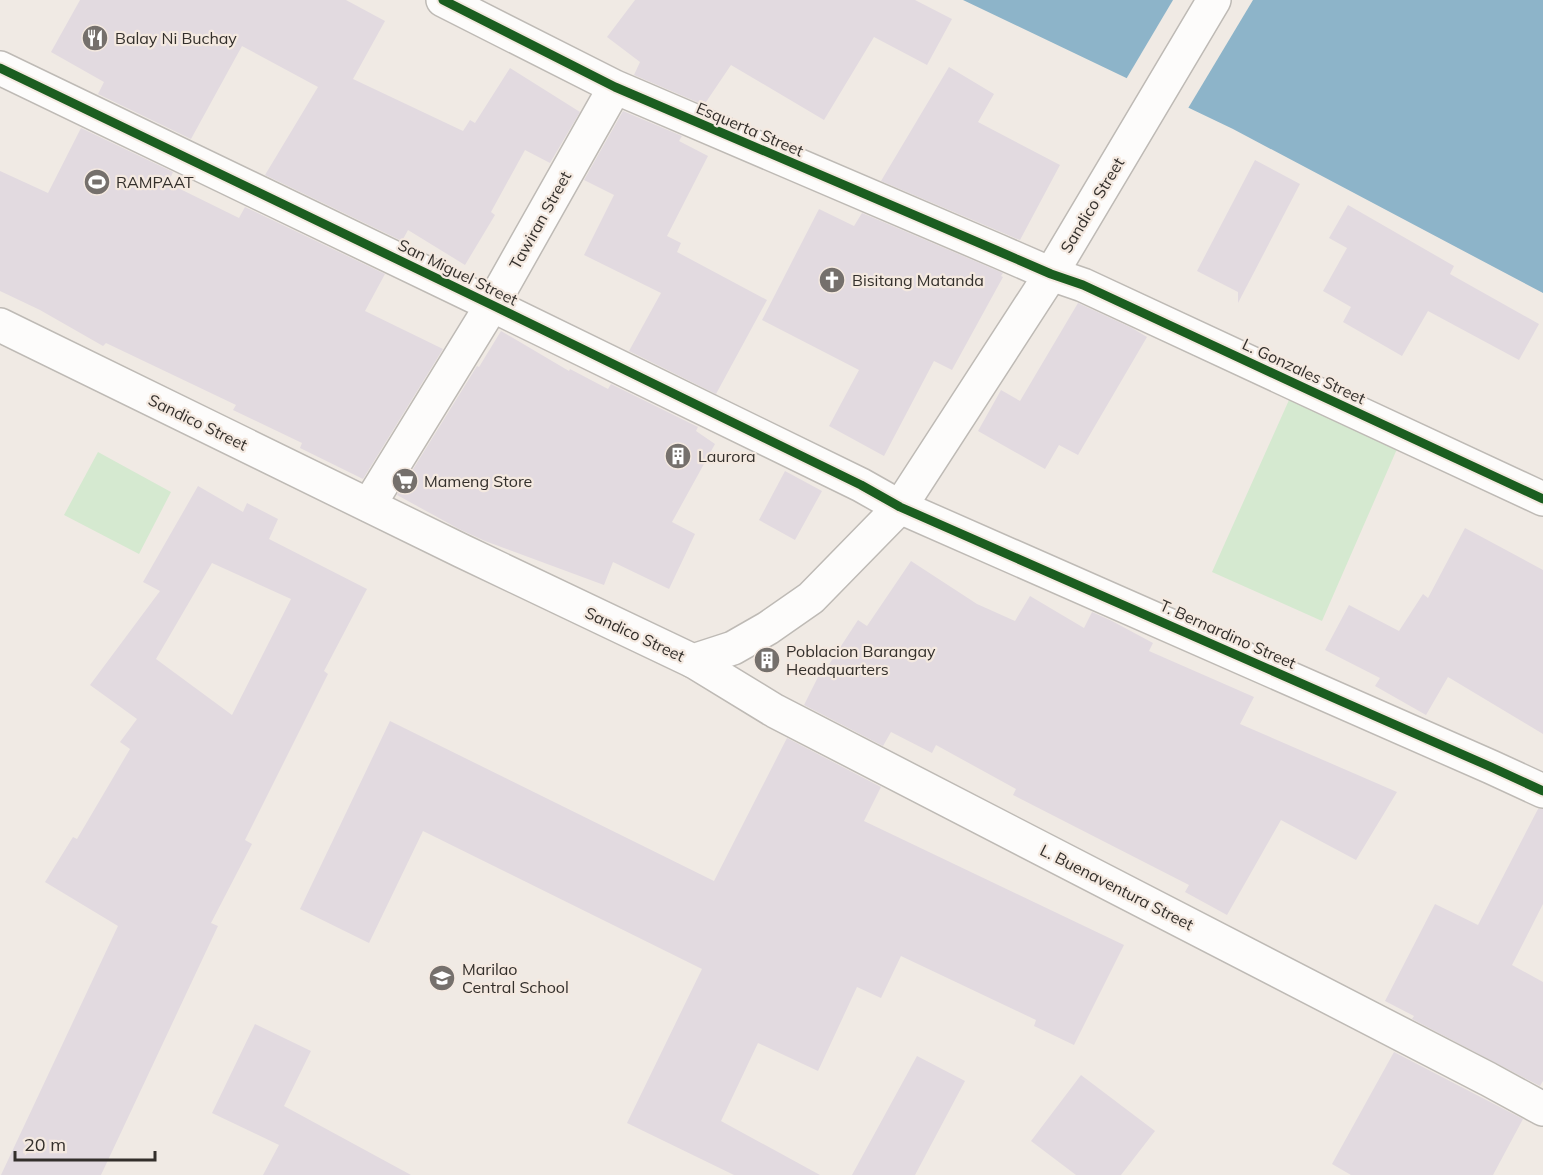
<svg xmlns="http://www.w3.org/2000/svg" width="1543" height="1175" font-family="Mulish,sans-serif">
<style>
.green{fill:#d5e9d0}
.water{fill:#8db4c9}
.pier{fill:#f0eae4}
.building{fill:#e2dae0;fill-rule:evenodd}
.lines{fill:none;stroke-linecap:round;stroke-linejoin:round}
.street-casing{stroke:#bebab5;stroke-width:36}
.secondary-casing{stroke:#bebab5;stroke-width:36}
.street{stroke:#fdfcfb;stroke-width:33}
.secondary{stroke:#fdfcfb;stroke-width:33}
.cycleway-casing{stroke:#f4e9e0;stroke-width:13}
.cycleway{stroke:#1b5e20;stroke-width:9}
.labels{text-anchor:middle;dominant-baseline:central;stroke-width:4.5;stroke-linejoin:round;paint-order:stroke}
.poi-label{font-size:16px;fill:#332f2b;stroke:#f4e9e0;text-anchor:start}
.street-label{font-size:16px;fill:#332f2b;stroke:#f4e9e0}
</style>
<rect width="100%" height="100%" fill="#f0eae4"/>
<!-- green -->
<path class="green" d="M1289,400L1397,449L1322,621L1212,572Z
M98,452L171,492L139,554L64,515Z"/>
<!-- water -->
<path class="water" d="M963,0H1543V293L1233,129Z"/>
<!-- pier -->
<path class="pier" d="M1173,0H1253L1187,110L1125,81Z"/>
<!-- building -->
<path class="building" d="M80,0H346L385,21L353,79L463,131L470,120L475,123L510,68L580,112L550,163L525,150L491,212L495,215L465,265L408,230L402,241L265,175L318,87L242,46L191,139L98,94L104,82L51,52Z
M635,0H915L952,19L927,65L874,37L824,120L731,65L704,105L634,75L640,62L607,37Z
M949,67L994,94L978,122L1060,165L1020,240L881,181Z
M623,111L682,136L679,141L708,156L667,236L681,243L677,252L767,300L716,394L629,351L661,293L584,255L614,195L584,180Z
M81,128L173,172L168,183L239,218L245,207L385,274L365,311L443,349L363,479L300,448L302,443L233,410L236,405L106,343L103,346L40,310L0,291V171L48,193Z
M1255,160L1300,184L1238,303V292L1197,271Z
M1348,205L1454,266L1450,274L1539,324L1519,360L1428,311L1402,356L1343,322L1351,307L1323,291L1347,248L1329,238Z
M819,209L854,226L862,213L1003,273L1001,276L1003,277L952,370L934,361L884,456L829,426L859,370L762,320Z
M1078,303L1132,328L1147,337L1078,455L1059,445L1045,469L978,431L1001,390L1020,401Z
M501,331L569,371L570,369L608,389L611,384L698,427L696,431L715,444L672,522L695,534L669,589L613,562L604,585L485,541L459,529L397,495L477,366L479,367Z
M785,471L822,491L795,540L759,520Z
M198,486L243,512L247,503L278,519L269,539L367,589L324,671L328,674L245,840L252,844L211,923L218,926L101,1175H1L118,926L45,882L73,837L77,839L130,749L120,742L137,719L90,685L160,591L143,582ZM212,563L291,599L232,715L156,659Z
M1465,528L1543,570V734L1448,677L1426,715L1375,686L1380,678L1325,650L1349,605L1399,631L1423,594L1428,598Z
M911,561L977,604L1015,621L1030,596L1084,628L1092,612L1112,621L1153,643L1149,651L1254,697L1240,724L1397,792L1356,860L1281,820L1227,915L1185,892L1189,885L1013,795L1016,789L936,745L932,753L891,732L883,746L804,705L823,667L826,669L858,620L867,626Z
M390,721L714,881L787,738L881,787L864,821L1124,945L1074,1045L1034,1026L1036,1020L901,956L881,998L857,987L818,1071L758,1043L721,1121L820,1175H734L627,1123L702,969L423,831L369,943L300,909Z
M1538,809H1543V904L1512,965L1543,982V1081L1540,1086L1412,1019L1414,1016L1385,1001L1435,904L1478,925Z
M255,1024L311,1051L284,1106L411,1175H263L279,1145L212,1113Z
M1394,1052L1523,1119L1493,1175H1351L1332,1164Z
M917,1056L965,1081L915,1175H852Z
M1081,1075L1155,1131L1121,1175H1076L1031,1141Z"/>
<g class="lines">
<defs>
<path id="street" d="M443,0L615,87L998,251L1051,274L1083,285L1543,499
M0,68L492,305L861,485L900,507L1491,767L1543,791
M369,505L492,305L615,87
M693,661L775,711L1488,1079L1543,1109"/>
<path id="secondary" d="M0,325L462,551L693,661L733,648L768,628L811,598L900,507L1051,274L1214,0"/>
</defs>
<!-- street casing -->
<use href="#street" class="street-casing"/>
<!-- secondary casing -->
<use href="#secondary" class="secondary-casing"/>
<!-- street -->
<use href="#street" class="street"/>
<!-- secondary -->
<use href="#secondary" class="secondary"/>
<defs>
<path id="cycleway" d="M443,0L615,87L998,251L1051,274L1083,285L1543,499
M0,68L492,305L861,485L900,507L1491,767L1543,791"/>
</defs>
<!-- cycleway casing -->
<use href="#cycleway" class="cycleway-casing"/>
<!-- cycleway -->
<use href="#cycleway" class="cycleway"/>
</g>
<!-- icons -->
<defs>
<symbol id="restaurant-disc" viewBox="-11 -11 22 22"><circle r="9.5" fill="#75706c" stroke="#f4e9e0"/><path d="M-5-6h1v4h1v-4h1v4h1v-4h1v5L-1.5 .5V6h-2V.5L-5-1ZM5-6V6H3V1.5H1.5Q1.5-4 5-6Z" fill="#fff"/></symbol>
<symbol id="stadium-disc" viewBox="-11 -11 22 22"><circle r="9.5" fill="#75706c" stroke="#f4e9e0"/><path d="M0-5a6.5 5 0 1 0 0 10a6.5 5 0 1 0 0-10ZM-3.5-1.8h7v3.6h-7Z" fill="#fff"/></symbol>
<symbol id="church-disc" viewBox="-11 -11 22 22"><circle r="9.5" fill="#75706c" stroke="#f4e9e0"/><path d="M-1.2-6h2.4v3.5h3.3v2.4h-3.3V6h-2.4V-.1h-3.3v-2.4h3.3Z" fill="#fff"/></symbol>
<symbol id="building-disc" viewBox="-11 -11 22 22"><circle r="9.5" fill="#75706c" stroke="#f4e9e0"/><path d="M-4-6H4V6H1V3H-1V6H-4ZM-2.5-4.3h1.7v1.8h-1.7ZM.8-4.3h1.7v1.8H.8ZM-2.5-1h1.7V.8h-1.7ZM.8-1h1.7V.8H.8Z" fill="#fff"/></symbol>
<symbol id="supermarket-disc" viewBox="-11 -11 22 22"><circle r="9.5" fill="#75706c" stroke="#f4e9e0"/><path d="M-6-5.5h2.5l.6 2H6L4.5 2H-2.5L-4.4-4H-6ZM-1.5 3.2a1.3 1.3 0 1 0 .1 0ZM3 3.2a1.3 1.3 0 1 0 .1 0Z" fill="#fff"/></symbol>
<symbol id="school-disc" viewBox="-11 -11 22 22"><circle r="9.5" fill="#75706c" stroke="#f4e9e0"/><path d="M0-5L7-2L0 1L-7-2ZM-4 1L0 2.5L4 1V4Q0 6-4 4Z" fill="#fff"/></symbol>
</defs>
<g fill-rule="evenodd">
<use href="#restaurant-disc" x="80" y="23" width="30" height="30"/>
<use href="#stadium-disc" x="82" y="167" width="30" height="30"/>
<use href="#church-disc" x="817" y="265" width="30" height="30"/>
<use href="#building-disc" x="663" y="441" width="30" height="30"/>
<use href="#supermarket-disc" x="390" y="466" width="30" height="30"/>
<use href="#building-disc" x="752" y="645" width="30" height="30"/>
<use href="#school-disc" x="427" y="963" width="30" height="30"/>
</g>
<g class="labels">
<!-- poi labels -->
<g class="poi-label">
<text x="115" y="38">Balay Ni Buchay</text>
<text x="116" y="182">RAMPAAT</text>
<text x="852" y="280">Bisitang Matanda</text>
<text x="698" y="456">Laurora</text>
<text x="424" y="481">Mameng Store</text>
<text x="786" y="651">Poblacion Barangay<tspan x="786" dy="18">Headquarters</tspan></text>
<text x="462" y="969">Marilao<tspan x="462" dy="18">Central School</tspan></text>
</g>
<!-- street labels -->
<g class="street-label">
<text transform="translate(750 129) rotate(23)">Esquerta Street</text>
<text transform="translate(1092 205) rotate(-59)">Sandico Street</text>
<text transform="translate(540 220) rotate(-61)">Tawiran Street</text>
<text transform="translate(458 272) rotate(26)">San Miguel Street</text>
<text transform="translate(1304 371) rotate(25)">L. Gonzales Street</text>
<text transform="translate(198 422) rotate(26)">Sandico Street</text>
<text transform="translate(635 634) rotate(25)">Sandico Street</text>
<text transform="translate(1228 634) rotate(24)">T. Bernardino Street</text>
<text transform="translate(1117 887) rotate(27)">L. Buenaventura Street</text>
</g>
</g>
<!-- scale -->
<path d="M15 1151v9h140v-9" fill="none" stroke="#332f2b" stroke-width="3"/>
<text x="24" y="1151" font-size="18" fill="#332f2b" stroke="#f4e9e0" stroke-width="4.5" paint-order="stroke">20 m</text>
</svg>
